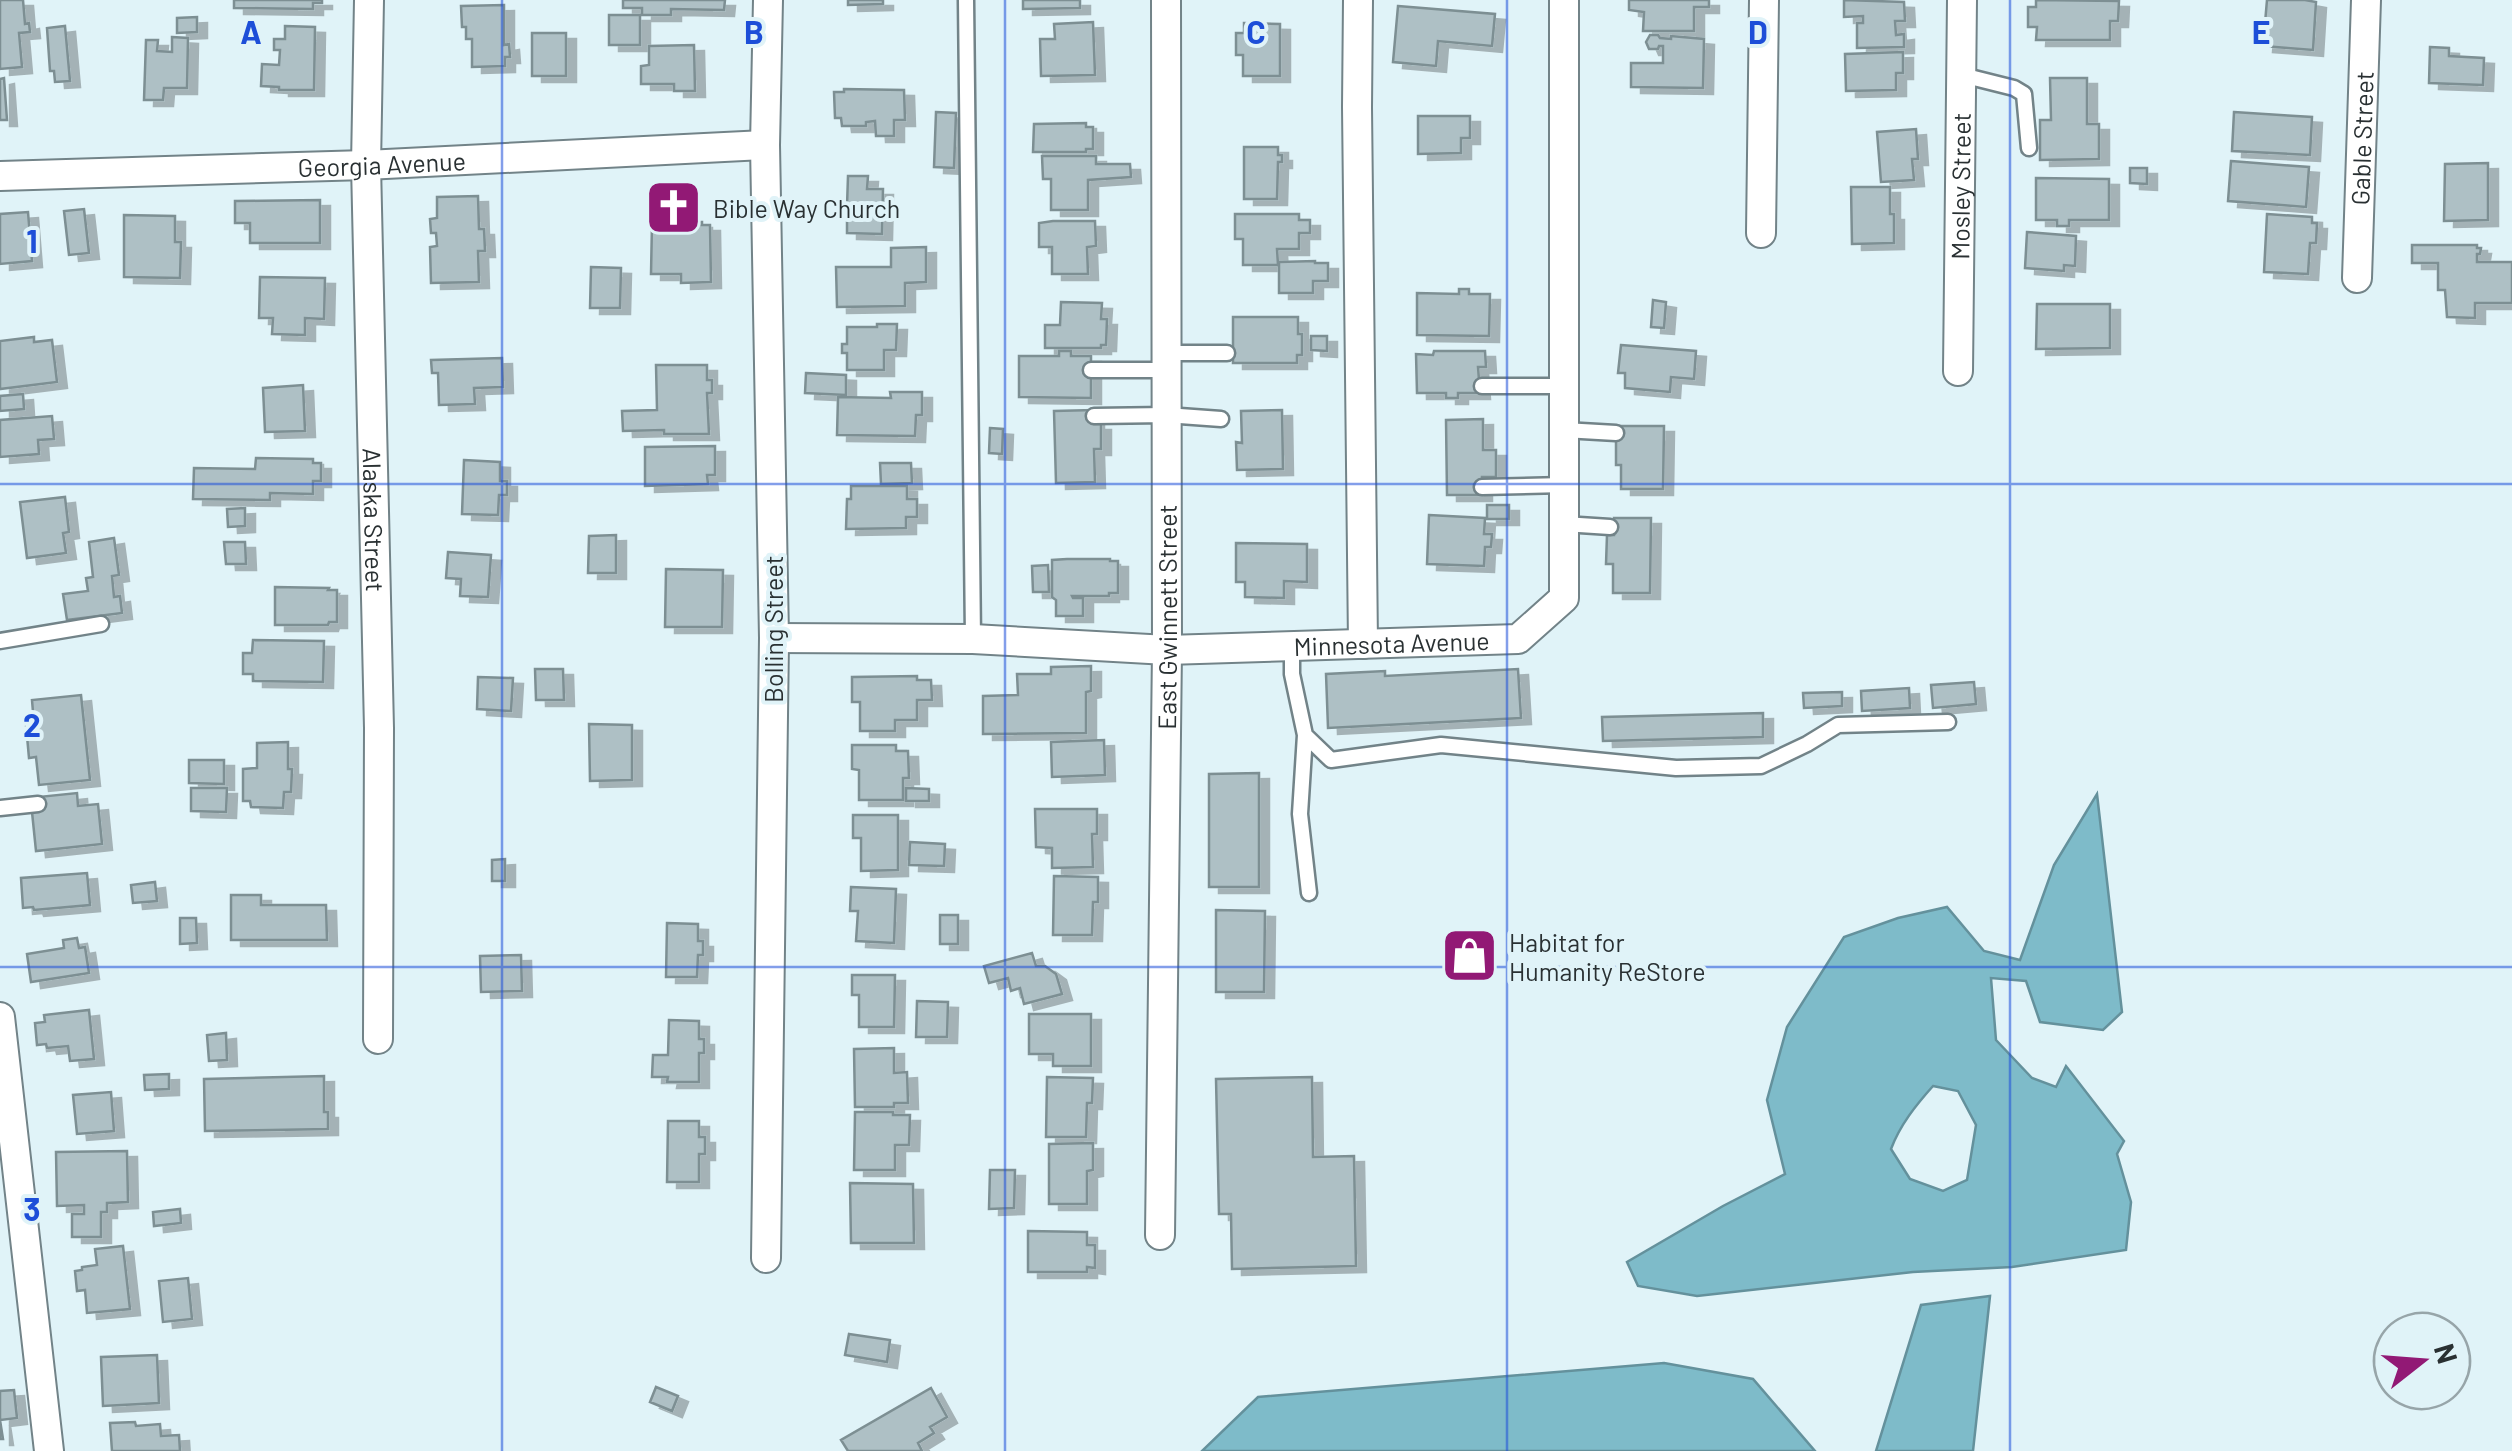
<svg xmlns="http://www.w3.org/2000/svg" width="2512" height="1451" font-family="Barlow,sans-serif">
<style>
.water{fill:#7ebbc9;stroke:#64919c;stroke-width:2.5;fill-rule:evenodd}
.building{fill:#aec0c5;stroke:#7d8f93;stroke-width:2.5;filter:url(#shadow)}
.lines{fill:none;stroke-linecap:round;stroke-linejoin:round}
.service-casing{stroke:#728388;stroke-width:19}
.minor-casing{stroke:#728388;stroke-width:32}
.service{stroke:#fff;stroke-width:14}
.minor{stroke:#fff;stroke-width:28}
.grid{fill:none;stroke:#1d4ed8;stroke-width:2.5;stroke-opacity:0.55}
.labels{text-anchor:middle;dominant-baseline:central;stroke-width:8;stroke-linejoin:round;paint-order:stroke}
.street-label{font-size:25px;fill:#293032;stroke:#e0f3f8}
.poi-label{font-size:25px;fill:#293032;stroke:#e0f3f8;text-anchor:start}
.grid-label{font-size:32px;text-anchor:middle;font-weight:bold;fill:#1d4ed8;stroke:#e0f3f8;stroke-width:8;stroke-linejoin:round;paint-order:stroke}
</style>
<defs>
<filter id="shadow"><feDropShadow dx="10" dy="6" stdDeviation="0" flood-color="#0004"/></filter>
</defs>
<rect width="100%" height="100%" fill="#e0f3f8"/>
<!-- water -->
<path class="water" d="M2097,794L2122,1012L2103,1030L2040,1022L2026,981L1991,978L1996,1040L2032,1078L2056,1087L2066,1066L2124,1141L2117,1154L2131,1202L2126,1250L2012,1267L1913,1272L1697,1296L1638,1286L1627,1262L1723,1206L1785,1174L1767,1100L1787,1027L1844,937L1898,918L1947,907L1984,951L2020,960L2054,865ZM1933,1086L1958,1091L1976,1125L1967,1180L1943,1191L1910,1179L1891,1149C1900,1125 1916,1105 1933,1086Z
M1990,1296L1973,1451H1876L1921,1305Z
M1664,1363L1753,1379L1815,1451H1202L1258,1397Z"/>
<!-- building -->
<path class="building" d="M0,0H23L25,24L29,23L30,32L19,33L22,67L0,69Z
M234,0H322V3H313V9L234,8Z
M623,0H725L724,10L671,9V15H642V8H623Z
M848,0H883V4L848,5Z
M1023,0H1080V8L1023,9Z
M1629,0H1709V7H1694V31H1643L1644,12L1629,10Z
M1844,0L1904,2L1905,21H1895L1896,35L1904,34V47L1857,48V23H1863V16L1844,17Z
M2036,0L2119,1L2118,21H2110V40H2036L2037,27H2028V7H2036Z
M2267,0H2305L2316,2L2313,50L2263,46Z
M504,5V45L509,44L510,57H505V66L472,67V39H466V27H462L461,6Z
M1398,6L1495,14L1492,46L1438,41L1436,66L1393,62Z
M609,15H640V45H609Z
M197,17V32L177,33V18Z
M1093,22L1095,75L1041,76L1040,39H1055L1054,24Z
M1244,23L1280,24V76H1243V55H1236V33H1244Z
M65,26L70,81L55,82L54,71H50L47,28Z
M285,26L315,27L314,90H279V87L261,86L262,64L279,65L280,50H274V39H285Z
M532,33H566V76H532Z
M1650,35H1658L1660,38L1671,39V36L1704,39L1703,88L1631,87V63H1663V46H1659L1658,49H1649L1646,42Z
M172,37L188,38L187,88H164L163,100H144L146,40H158L157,51L172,52Z
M694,45L695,91H674V84H641V66L649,65V46Z
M2430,47L2449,48V56L2484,58L2483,85L2429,83Z
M1903,52V73H1896V90L1846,91L1845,54Z
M4,78L7,120H0V79Z
M2050,78H2087V124H2099V159L2040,160V120H2051Z
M844,89L904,90L905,120H894V136H876L875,121L866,122V126H842L841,118H835L834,92H844Z
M936,112L956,113L954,168L934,167Z
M2234,112L2312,117L2310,155L2232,151Z
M1418,116H1470V138H1461V153L1418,154Z
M1086,123V127H1093V149H1086V152H1033L1034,124Z
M1916,129L1918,159H1912L1914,180L1881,182L1877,132Z
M1244,147H1278V155H1282V162H1278L1277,199H1244Z
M1042,156H1096V164H1130L1131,177L1088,180V210H1051V179H1043Z
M2231,161L2309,167L2306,207L2228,201Z
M2488,163V220L2444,221L2445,164Z
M2130,168H2147V184L2130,183Z
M848,176H868L867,189H883L882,234L847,233V218H842V206H847Z
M2036,178L2109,179V220H2069V226H2057V220H2036Z
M1851,187H1890V214H1894V243L1852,244Z
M478,196L479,229H484L485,251H478L479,282L431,283L430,247L437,246L436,233H431L430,219L437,218V197Z
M320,200V243H250V223H235V201Z
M84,209L89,253L69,255L64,211Z
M28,212L32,261L0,264V214Z
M684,213V222H702V225H710L711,282L681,283V274H651L652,223H669V214Z
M1235,214H1299V220H1310V233H1299V249H1277L1278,265H1243V239H1235Z
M2267,214L2312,217V223H2317L2316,243H2310L2308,274L2264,272Z
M124,215L175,216V242H181L180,278L124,277Z
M1053,221H1095L1096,246L1087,247L1088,274H1052V247H1039V223Z
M2027,232L2076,236L2075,266L2064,265V271L2025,268Z
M2412,245H2477V248H2481L2480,254H2477V262H2512V303H2475V318L2447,317L2445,290H2438V263H2412Z
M926,247V282L905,283V306L837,307L836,267H891V248Z
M1315,261V263H1328V281H1313V293H1279V262Z
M591,267L621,268L620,308H590Z
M260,277L325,278L324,319L305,318V335L272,334L273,318H259Z
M1459,289H1469V294H1490L1489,336L1417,335V293L1459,294Z
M1653,300L1666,302L1664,328L1651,327Z
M1061,302L1102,303L1101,319H1107L1106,345H1101V348H1045V325H1060Z
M2037,304H2110V348L2036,349Z
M1233,317H1298V334H1302V355H1297V363H1233Z
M877,324H897L896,350H884V370H847V353H842V344H847V327H877Z
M1311,336H1327V351L1311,350Z
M34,337V342L52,340L57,382L0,389V341Z
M1621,345L1696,351L1694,379L1671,377L1670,392L1625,388V373H1618Z
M1059,351H1071V356H1091V398L1019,397V356H1059Z
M1434,351H1485L1486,367H1478L1480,393H1458V398H1446V393H1417L1416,354L1433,355Z
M502,358L503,387L474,388L475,404L439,405L438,373H432L431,360Z
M656,365H707V380H712V393H707L709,434H664V430L623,431L622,411L657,410Z
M806,373L846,375V395L805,393Z
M303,385L305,431L265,432L263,388Z
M890,392H922V415H916L915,436L837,435L838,397L891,398Z
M23,394L24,409L0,411V396Z
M1094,410V424H1101V449H1094L1095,482L1056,483L1054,411Z
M1282,410L1283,469L1237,470L1236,442L1242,443L1241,411Z
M52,416L54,439L38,440L39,454L0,457V420Z
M1483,419V450H1496V477H1482V495H1447L1446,420Z
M1616,426H1664L1663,489H1621V465H1616Z
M990,428L1003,429L1002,454L989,453Z
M715,446V475H707L708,484L645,486V447Z
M256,458L313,459V463H321V481H313V494L270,493V500L193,499L194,468L255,469Z
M464,460L500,462V481H507V495H499L498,515L462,514Z
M880,463H911L912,483L881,484Z
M851,486H907V499H917V517H906V528L846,529L847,499H851Z
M65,497L69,532L63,533L66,553L27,558L20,502Z
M1487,505H1509V519H1487Z
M245,508V526L228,527L227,509Z
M1429,515L1485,518L1484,534H1492L1491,547H1485L1484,566L1427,564Z
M1614,518H1651L1650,593H1613V564H1606L1607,535H1614Z
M616,535V573H588L589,536Z
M114,538L119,575L112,576L114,597L120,596L122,613L67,620L63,594L88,591L86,578L93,577L89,542Z
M224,542H245L246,564H226Z
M1236,543L1307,544V582L1284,581V598L1245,597V582H1236Z
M448,552L491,555L488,597L460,596L461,579L446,578Z
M1067,559H1110V561H1118V593H1109V596H1072L1073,598H1083V616H1056V600L1052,597V560Z
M1048,565L1049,592H1033L1032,566Z
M666,569L723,570L722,627H665Z
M275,587L329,588L328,590H337V622H329L328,625H275Z
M253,640L324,641L323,682L253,681V674H243V653H252Z
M1091,666V691L1086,692V733L983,734V696L1018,695L1017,674H1051V667Z
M535,669H563L564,700H536Z
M1518,669L1521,718L1328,728L1326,674L1385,671V676Z
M917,676V680H931L932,700H917V720H895V731H860V702H852V677Z
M478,677L513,678L511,711L477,709Z
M1974,682L1976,704L1933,708L1931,685Z
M1909,688L1910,708L1862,711L1861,691Z
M1842,692V706L1804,708L1803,693Z
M81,695L90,780L39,785L36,757L29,758L26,725L34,724L32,700Z
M1763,713V737L1603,741L1602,717Z
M589,724L632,725V780L590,781Z
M1104,740L1105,775L1052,777L1051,742Z
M288,742V769H292L291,792H284L283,808L251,807L250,801H243V769L257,768V743Z
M852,745H896V751H908L909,778H903V800H859V770L852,769Z
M189,760H224V784L189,783Z
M1259,773V887H1209V774Z
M191,788H227L226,812L191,811Z
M906,788L929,789V801H906Z
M77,793L78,806L98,804L102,844L36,851L32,812L39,811L38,797Z
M1035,809H1097V834H1092L1093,867L1052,868V848L1036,847Z
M853,815H898V870L861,871V838H853Z
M910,842L945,844L944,866L909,865Z
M505,859V881H492V860Z
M87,873L90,905L34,910L33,907L23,908L21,878Z
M1054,876L1098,877V902H1093L1092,935H1053Z
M155,882L157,901L133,903L131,885Z
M851,887L896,889L894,943L856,941L858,911H850Z
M231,895H261V905H326L327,940H231Z
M1216,910L1265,911L1264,992H1216Z
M940,915H958V944H940Z
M180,918H196L197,943L180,944Z
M667,923L698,924V941H703V955H698L697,977H666Z
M77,938L79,948L85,947L89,973L31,982L27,954L64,948L63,940Z
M1032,953L1036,966H1045L1056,974L1062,994L1024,1004L1020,988L1011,991L1008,978L989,983L984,966Z
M521,955L522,991L481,992L480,956Z
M852,975H895L894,1027H859V995H852Z
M917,1001L948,1002L947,1037H916Z
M89,1010L94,1059L70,1061L68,1046L47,1048L46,1044L37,1045L35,1023L45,1022L44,1015Z
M1029,1014H1091V1066H1053V1054H1029Z
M669,1020L699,1021V1039H704V1053H699V1082H667L668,1077H652L653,1055H668Z
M226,1033L227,1060L209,1061L207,1035Z
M894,1048V1073L907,1072L908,1103H894V1107H855L854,1049Z
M169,1074V1089L145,1090L144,1075Z
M324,1076V1112H328V1129L205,1131L204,1079Z
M1047,1077L1093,1078L1092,1103H1087L1086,1137H1046Z
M1312,1077L1313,1157L1354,1156L1356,1266L1232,1269L1231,1214H1219L1216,1079Z
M111,1092L114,1131L77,1134L73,1095Z
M855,1112H893V1115H910L909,1145H895V1170H854Z
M668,1121H699V1137H705V1154H699V1182H667Z
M1093,1143V1170L1087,1171V1204H1049V1144Z
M127,1151L128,1202L107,1203V1212H101V1237H72V1214H84V1205L57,1206L56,1152Z
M990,1170H1015L1014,1208L989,1209Z
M850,1183L913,1184L914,1243H851Z
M180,1209L181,1223L154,1226L153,1212Z
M1028,1231L1087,1232V1245H1095V1268L1087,1267V1272H1028Z
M123,1246L130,1309L87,1313L85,1290L77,1291L75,1271L82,1270V1267L97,1265L95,1249Z
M188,1278L192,1319L163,1322L159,1281Z
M849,1334L890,1340L887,1362L845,1355Z
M157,1355L159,1403L103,1406L101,1357Z
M656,1387L678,1396L672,1411L650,1402Z
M931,1388L947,1417L930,1427L934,1433L918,1443L922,1451H848L841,1440Z
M14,1390L17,1418L0,1420L3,1439H0V1391Z
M135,1422L136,1426L160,1424L161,1436L179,1435L180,1451H112L110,1423Z"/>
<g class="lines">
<defs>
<path id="service" d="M966,0L973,639
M1962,75L2014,88L2024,94L2029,148
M1167,353H1227
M1091,370H1166
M1482,386H1564
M1094,416L1166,415L1221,419
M1564,430L1616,433
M1482,487L1564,485
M1564,524L1610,527
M0,641L101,624
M1292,646V674L1305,735L1331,760L1441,745L1676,768L1761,766L1807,744L1838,725L1948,722
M1305,735L1300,814L1309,893
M0,808L38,804"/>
<g id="minor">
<path id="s1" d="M369,0L366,165L379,728L378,1039"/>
<path d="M1358,0L1357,107L1363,644"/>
<path id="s2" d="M0,176L366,165L765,145"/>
<path d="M1761,233L1764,0"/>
<path id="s3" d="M2357,278L2366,0"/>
<path id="s4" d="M1958,371L1962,0"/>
<path id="s5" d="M774,638L973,639L1167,650L1518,639L1564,598V0"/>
<path d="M0,1017L49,1451"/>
<path id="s6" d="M1160,1235L1167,650L1166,0"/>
<path d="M766,1258L774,638L765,145L768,0"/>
</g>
</defs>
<!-- service casing -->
<use href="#service" class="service-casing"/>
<!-- minor casing -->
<use href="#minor" class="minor-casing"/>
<!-- service -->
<use href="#service" class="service"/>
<!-- minor -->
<use href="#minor" class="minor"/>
</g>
<!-- grid -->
<path class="grid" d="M502,0V1451M1005,0V1451M1507,0V1451M2010,0V1451M0,484H2512M0,967H2512"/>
<!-- icons -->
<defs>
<symbol id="church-square" viewBox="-11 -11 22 22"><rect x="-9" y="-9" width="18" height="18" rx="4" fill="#921975" stroke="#e0f3f8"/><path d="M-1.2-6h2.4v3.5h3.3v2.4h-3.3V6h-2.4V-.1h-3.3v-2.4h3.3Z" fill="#fff"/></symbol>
<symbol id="shop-square" viewBox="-11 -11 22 22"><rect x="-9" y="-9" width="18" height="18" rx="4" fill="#921975" stroke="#e0f3f8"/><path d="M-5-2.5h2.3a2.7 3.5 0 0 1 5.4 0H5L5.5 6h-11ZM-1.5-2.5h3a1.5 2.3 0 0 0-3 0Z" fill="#fff"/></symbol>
</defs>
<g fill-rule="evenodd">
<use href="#church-square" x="642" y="176" width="63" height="63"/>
<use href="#shop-square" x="1438" y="924" width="63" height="63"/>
</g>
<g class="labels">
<!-- street labels -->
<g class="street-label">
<text stroke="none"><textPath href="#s3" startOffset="140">Gable Street</textPath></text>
<text stroke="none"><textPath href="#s2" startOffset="382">Georgia Avenue</textPath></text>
<text stroke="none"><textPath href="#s4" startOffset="185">Mosley Street</textPath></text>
<text stroke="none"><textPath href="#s1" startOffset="520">Alaska Street</textPath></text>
<text stroke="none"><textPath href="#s6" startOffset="618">East Gwinnett Street</textPath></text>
<text transform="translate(773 629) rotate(-90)">Bolling Street</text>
<text stroke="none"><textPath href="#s5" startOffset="618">Minnesota Avenue</textPath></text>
</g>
<!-- poi labels -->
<g class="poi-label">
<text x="713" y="208">Bible Way Church</text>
<text x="1509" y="942">Habitat for<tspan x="1509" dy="29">Humanity ReStore</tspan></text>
</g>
</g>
<g class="grid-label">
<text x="251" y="44">A</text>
<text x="754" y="44">B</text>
<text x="1256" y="44">C</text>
<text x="1758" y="44">D</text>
<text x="2261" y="44">E</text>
<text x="32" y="253">1</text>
<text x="32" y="737">2</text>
<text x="32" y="1221">3</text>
</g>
<!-- north arrow -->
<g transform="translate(2422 1361) rotate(73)"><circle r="48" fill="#e0f3f8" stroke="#97a5a9" stroke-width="2.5"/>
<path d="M0-8L18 38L0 25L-18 38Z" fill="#921975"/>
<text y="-15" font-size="28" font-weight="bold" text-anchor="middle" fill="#293032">N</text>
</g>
</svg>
